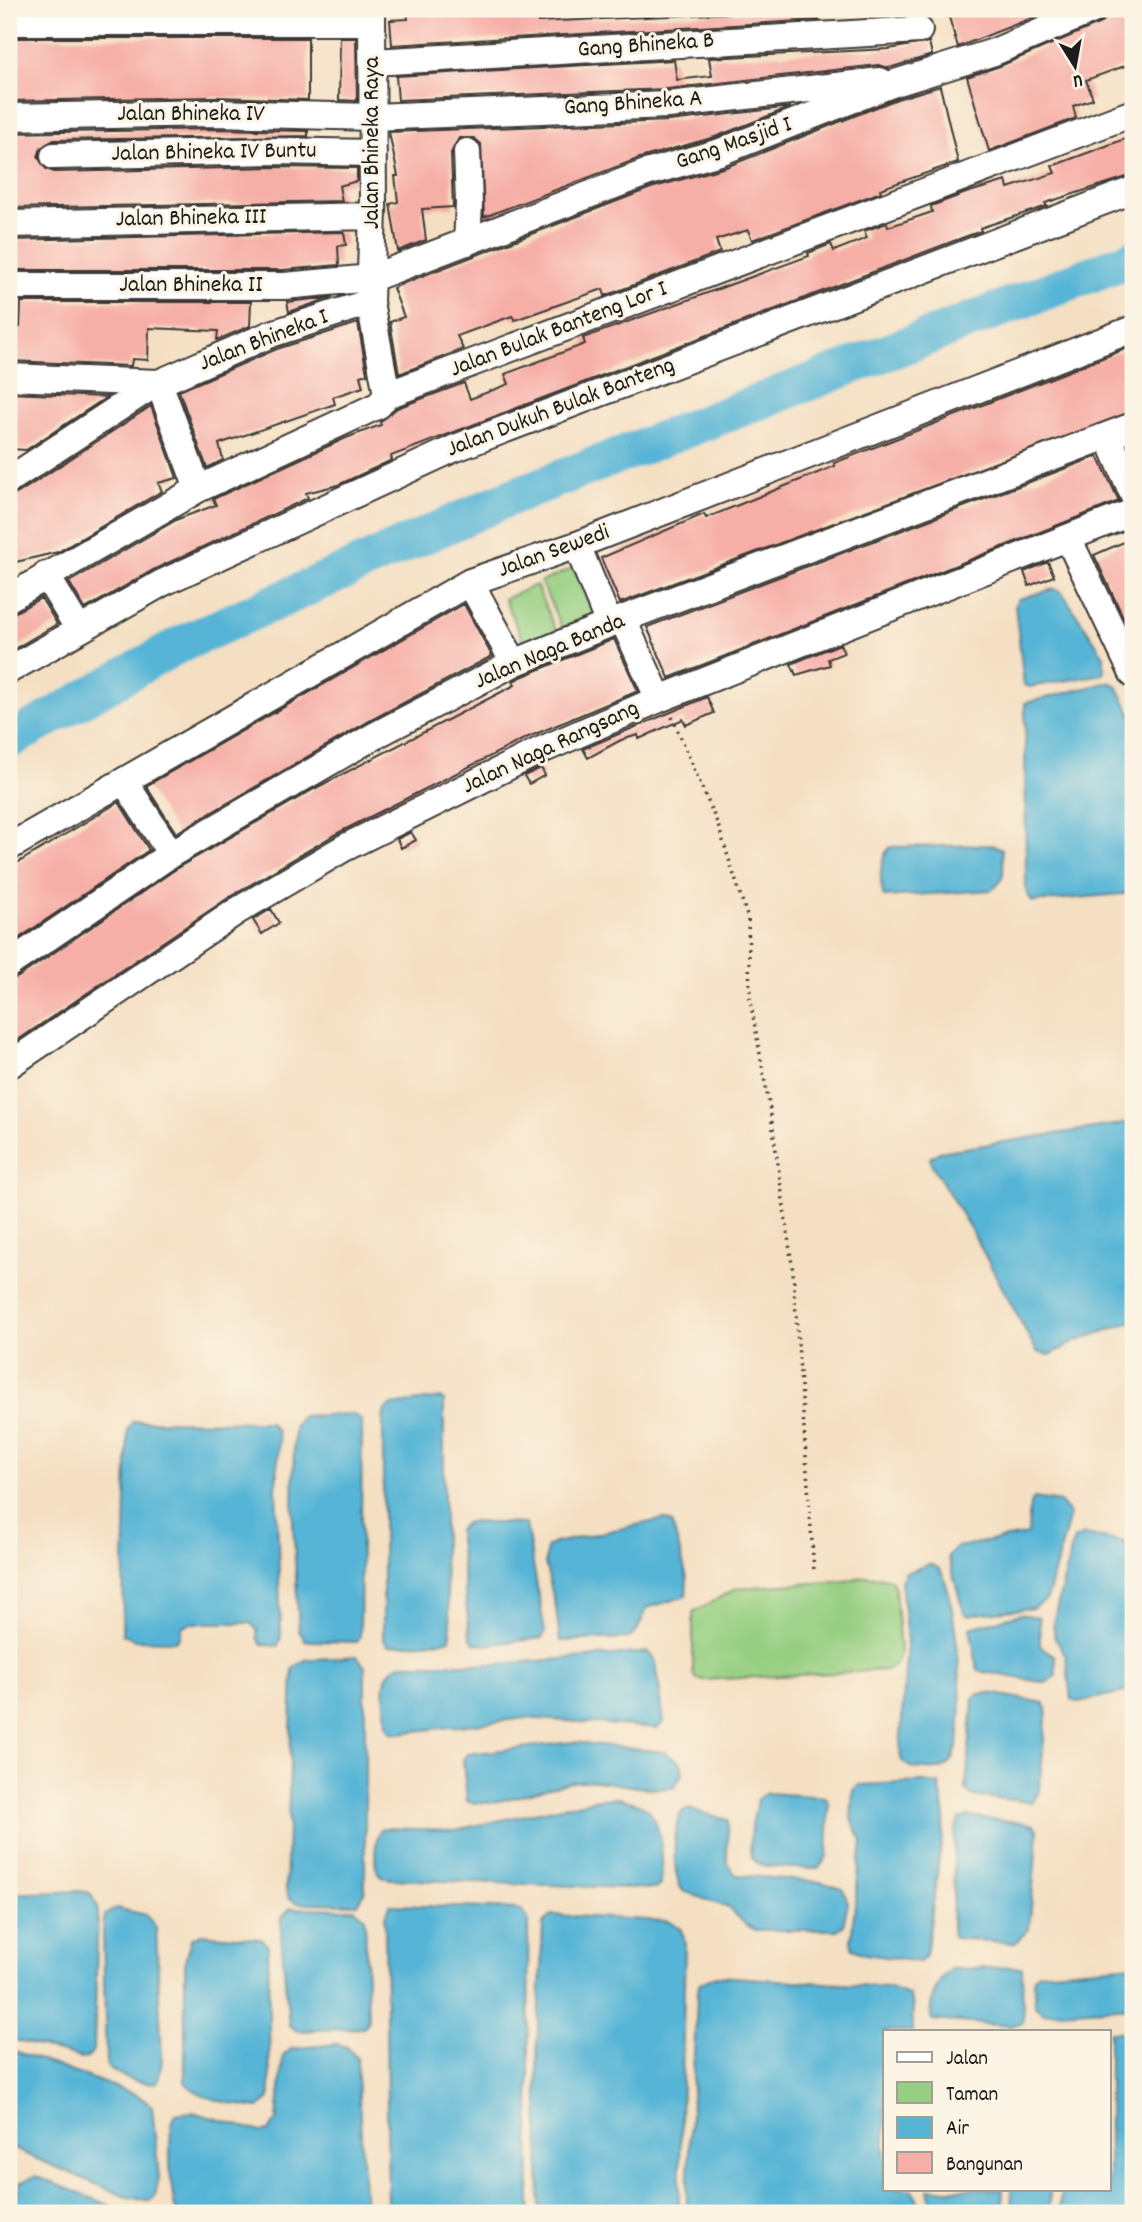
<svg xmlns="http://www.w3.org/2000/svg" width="1142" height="2222" font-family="Dekko,sans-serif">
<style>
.green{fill:#96cf82;stroke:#59764f;stroke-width:2}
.water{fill:#57b5d6;stroke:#3a6879;stroke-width:2}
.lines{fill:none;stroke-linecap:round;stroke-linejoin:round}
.river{stroke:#57b5d6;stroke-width:37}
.building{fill:#f6afa7}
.minor-casing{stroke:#3c3935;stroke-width:30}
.path{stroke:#3c3935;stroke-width:3.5;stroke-dasharray:2 5;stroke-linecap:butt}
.minor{stroke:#fff;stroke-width:26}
.labels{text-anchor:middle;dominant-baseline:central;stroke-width:6;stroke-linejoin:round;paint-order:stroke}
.street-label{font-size:24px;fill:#1c1c1c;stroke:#fcf5e5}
</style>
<rect width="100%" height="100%" fill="#fcf5e5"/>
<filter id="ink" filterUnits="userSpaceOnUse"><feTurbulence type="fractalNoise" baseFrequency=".0143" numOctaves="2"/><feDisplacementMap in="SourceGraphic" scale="14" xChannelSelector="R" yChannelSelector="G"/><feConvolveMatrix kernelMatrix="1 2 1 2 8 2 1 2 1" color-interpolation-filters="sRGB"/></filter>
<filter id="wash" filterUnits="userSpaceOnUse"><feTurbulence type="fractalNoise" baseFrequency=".00686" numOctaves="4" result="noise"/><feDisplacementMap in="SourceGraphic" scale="28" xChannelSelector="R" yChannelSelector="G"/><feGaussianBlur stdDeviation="1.57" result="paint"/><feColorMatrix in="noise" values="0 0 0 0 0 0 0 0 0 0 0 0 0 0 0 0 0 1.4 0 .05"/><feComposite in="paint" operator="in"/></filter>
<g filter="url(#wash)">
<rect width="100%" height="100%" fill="#f4dfc2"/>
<!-- green -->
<path class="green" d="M573,568L597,621L565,635L541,582Z
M536,585L559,638L528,652L504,599Z
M866,1576L891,1579L895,1588L900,1653L897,1663L888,1670L704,1680L697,1679L693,1673V1612L737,1588L845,1581Z"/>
<!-- water -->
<path class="water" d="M1053,589L1062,592L1104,656V674L1029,687L1024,685L1015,605L1018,599Z
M1109,682L1117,686L1133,718V893L1032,902L1026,891L1025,703Z
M992,845L1002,849C1003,866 1008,880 991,890L884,897C879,881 879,859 890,847Z
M1133,1122V1321L1074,1342L1050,1355L1037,1352L974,1235L932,1165L930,1158L939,1152Z
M440,1398L444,1401V1562L451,1633L450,1639L443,1641L388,1646L383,1638V1418L385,1410L392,1405Z
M353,1414L362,1421L360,1638L357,1642L311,1641L305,1640L299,1631L293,1523L294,1427L302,1416Z
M133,1421L269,1422L277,1431L279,1440L276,1485L281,1636L278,1646L262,1645L257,1638V1630L251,1623H189L182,1627L180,1637L175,1641L134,1640L122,1634L128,1429Z
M1034,1498L1060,1502L1070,1515L1047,1599L1033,1608L968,1615L964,1613L948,1556L957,1547L1024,1535L1028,1532L1030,1504Z
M664,1519L672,1523L687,1578L686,1596L647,1608L636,1633L629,1638L560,1641L556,1608L545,1563L547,1547L555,1543Z
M467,1522L526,1524L545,1632L542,1638L484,1645L474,1643L470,1637L458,1530Z
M1084,1535L1125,1542L1128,1546V1585L1133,1593V1690L1078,1702L1071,1700L1066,1656L1055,1638L1053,1623L1074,1539Z
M929,1564C935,1566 939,1567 942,1573C956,1601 972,1741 949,1764C943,1771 933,1769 924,1769C914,1768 907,1768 901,1759L900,1750L907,1641L901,1581L905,1573Z
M1020,1614L1039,1617L1040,1646L1055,1656L1056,1675L1046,1683L978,1671L970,1628Z
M648,1652L656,1662L664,1722L657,1728L526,1718L399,1733L391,1732L387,1727C386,1703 376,1672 402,1664H499Z
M357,1656L365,1667V1891L358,1904L298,1903L289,1898L286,1891L293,1668L305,1660Z
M990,1693L1044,1703L1047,1709L1039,1791L1033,1802L971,1796L966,1789L973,1699L977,1694Z
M573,1742L664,1752L681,1763L683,1773L674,1787C640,1794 607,1776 572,1782C550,1786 486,1810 467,1801L463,1760L467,1754Z
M924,1782L939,1784L945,1815L926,1955L920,1962L865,1954L853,1949L851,1941L862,1841L851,1819L853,1790L859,1785Z
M767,1793L825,1797L829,1803L827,1857L818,1869C746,1864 742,1876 757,1800Z
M619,1798C628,1801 639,1803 646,1808C663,1821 664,1866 660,1885L655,1889L391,1879C387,1878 383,1878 380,1875C372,1867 375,1835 382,1828L455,1830L599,1799Z
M689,1809L728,1820L727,1863L736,1875L821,1882L843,1889L848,1902L843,1926L837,1930H756L746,1925L729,1908L683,1891C672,1878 672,1824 682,1811Z
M967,1816L1026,1823L1034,1825L1038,1831L1029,1929L1015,1943L954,1938L952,1933L955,1830L959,1819Z
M80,1891L90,1893L98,1907L94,2048L89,2057L82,2058L14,2040L9,2034V1894Z
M390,1905L518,1909L523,1911L528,1919L530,2213H388L385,1919Z
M116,1908L146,1915L156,1928L162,2060L158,2082C142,2085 116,2077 106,2064L103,1930L105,1915Z
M290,1908L355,1909L365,1918L368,2020L363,2028L297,2031L289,2025L281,1935V1919Z
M552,1915L666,1921C679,1924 682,1929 685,1942L679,2213H540L537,2050L543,1924Z
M201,1934L261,1939L268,1946L270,2093L268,2100L258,2108C237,2105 199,2100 185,2082V1961L191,1939Z
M1133,1965V2007L1044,2013L1035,2006L1034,1978L1038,1973Z
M1022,1967L1023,2022L1011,2026L932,2020C927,2004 938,1978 951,1969Z
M716,1976L887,1987L909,1995L913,2007L912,2031H885V2189H911L921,2206V2213H686L697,1997L699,1984Z
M1109,2032H1133V2213H1060L1061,2189H1109Z
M336,2044L347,2047L357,2058L365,2213H177C170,2199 166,2127 176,2114L193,2112L261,2132L269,2131L277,2120L283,2056L291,2049Z
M9,2049L137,2095L152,2106L159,2178L155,2197L148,2201L124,2196L9,2147Z
M35,2176L130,2213H19L15,2203L20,2183Z
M928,2189H1003L1002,2213H932Z
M1012,2189H1050V2213H1011Z"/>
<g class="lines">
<!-- river -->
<path class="river" d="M9,741L177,646L511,497L1133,258"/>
</g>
<g id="blocks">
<!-- building -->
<path class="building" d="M429,9H538V22L818,9L819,20L392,45L390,20L408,19L407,12H429Z
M966,9H1055L958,47L948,14L967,11Z
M1129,9L1133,19V63L1086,80L1093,99L1073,106L1076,118L989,151L967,77L1000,66L1101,23L1109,15Z
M12,38H308V100L214,97L9,101Z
M340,38H356L357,101L339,100Z
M929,42L932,55L889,68L878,65L667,89L398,100L396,76L674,60L677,80L712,76L709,58L889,49Z
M940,86L958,162L880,189L881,192L752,240L748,230L716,240L720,252L605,296L603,289L515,320L512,316L457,336L463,349L399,374L390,322L404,317L393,288L404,283L651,188L726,167L897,99Z
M791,107L715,137L640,158L484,217L481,144L474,138H459L451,153L453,207L422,209L426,240L398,251L390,204L398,202L395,176H398L389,132L669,121Z
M214,129L308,131V136L54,140L41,148L38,157L46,169L54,172L272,167L357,168V181L339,186L342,201L9,208V133Z
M1133,136V175L1045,203L1047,206L980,228L981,231L959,239L391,456L392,460L338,485L306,493L308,498L155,569L85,609L69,582L178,519L216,505L213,499L346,438L381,425L380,422L397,408L464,383L470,399L509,384L505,374L585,344L583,338L809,256L808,253L831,244L834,251L867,238L864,231L887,223L888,227L932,212L931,206L966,193L1006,181L1008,188L1055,173L1052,166Z
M344,232L346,245L338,246L339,265L283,270H9V240Z
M333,297L289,312L287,302Z
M21,302H251L250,326L217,340L218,331L149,328L148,360L132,359L131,366L9,361V326L20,327Z
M358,323L367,374L360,376L363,387L333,397L335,404L219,444L223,460L207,468L179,391L277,349Z
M1133,346V411L620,603L601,558L704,514L706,518L835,466L834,463Z
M9,393L107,397L26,450L11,449L13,401H9Z
M151,406L177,478L158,483L162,491L58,552L16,562L9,532V496L18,493Z
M1098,456L1119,501L669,678L647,627Z
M1133,538V638L1094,555Z
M1048,562L1054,576L1029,586L1024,572Z
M41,598L57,624L9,652V616Z
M464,604L492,656L369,721L176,833L146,786Z
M614,639L638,691L526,738L336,834L228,898L9,1046V980L18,977L179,867L314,789L515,685L513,681L521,677Z
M840,644L844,653L828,659L830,665L796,675L791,664Z
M707,697L714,713L686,725L683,719L639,739L638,735L621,740L588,758L583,749Z
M541,768L545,775L529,784L524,776Z
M119,802L149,850L9,945V868Z
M411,832L416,840L401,848L397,839Z
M271,909L279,923L262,934L253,920Z"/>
</g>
</g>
<g filter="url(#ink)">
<use href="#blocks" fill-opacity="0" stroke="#3c3935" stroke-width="2"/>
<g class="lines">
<defs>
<path id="minor" d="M372,9L373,210L370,302L387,395
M9,22H372
M373,62L919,30
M9,117L214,113L373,117L668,105L880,81
M54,156L272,151L373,153
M9,224L373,216
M467,242L469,204L467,152
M9,286H284L372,278L646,173L720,152L892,84L994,52L1095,9
M9,377L159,383L198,489
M1108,436L1133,494
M9,480L152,386L271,334L370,302
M1068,538L1133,674
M577,545L609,624
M46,575L78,628
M470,582L514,663
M9,598L198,489L379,405L387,395L1133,113
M623,620L659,699
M9,670L162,583L453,449L1133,190
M124,781L171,854
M9,847L470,582L577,545L1133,329
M9,964L171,854L376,735L514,663L609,624L1133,426
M9,1065L237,911L344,848L539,751L659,699L1133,512"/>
</defs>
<!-- minor casing -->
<use href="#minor" class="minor-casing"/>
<!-- path -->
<path class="path" d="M672,717L718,825L748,919L750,999L771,1115L793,1272L814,1571"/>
<!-- minor -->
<use href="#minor" class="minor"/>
</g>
</g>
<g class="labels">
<!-- street labels -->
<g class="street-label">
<text transform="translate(646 46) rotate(-4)">Gang Bhineka B</text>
<text transform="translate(633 104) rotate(-4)">Gang Bhineka A</text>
<text x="191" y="115">Jalan Bhineka IV</text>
<text transform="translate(373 143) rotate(-90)">Jalan Bhineka Raya</text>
<text transform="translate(734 144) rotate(-19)">Gang Masjid I</text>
<text transform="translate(214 153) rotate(-1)">Jalan Bhineka IV Buntu</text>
<text transform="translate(191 219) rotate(-1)">Jalan Bhineka III</text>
<text x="191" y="286">Jalan Bhineka II</text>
<text transform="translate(559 330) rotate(-21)">Jalan Bulak Banteng Lor I</text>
<text transform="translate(264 341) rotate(-21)">Jalan Bhineka I</text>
<text transform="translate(561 408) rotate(-21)">Jalan Dukuh Bulak Banteng</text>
<text transform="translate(554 552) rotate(-20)">Jalan Sewedi</text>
<text transform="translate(550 652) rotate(-23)">Jalan Naga Banda</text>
<text transform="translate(551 748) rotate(-25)">Jalan Naga Rangsang</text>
</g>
</g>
<!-- margin -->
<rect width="1142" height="2222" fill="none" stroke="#fcf5e5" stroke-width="35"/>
<!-- legend -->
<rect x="883" y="2030" width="228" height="161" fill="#fcf5e5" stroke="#a29e95" stroke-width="2"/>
<rect x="897" y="2052" width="35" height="10" fill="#ffffff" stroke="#a29e95" stroke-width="2"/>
<text x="946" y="2064" font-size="21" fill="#1c1c1c">Jalan</text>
<rect x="897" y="2082" width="35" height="21" fill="#96cf82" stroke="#a29e95" stroke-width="2"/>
<text x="946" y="2100" font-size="21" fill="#1c1c1c">Taman</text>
<rect x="897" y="2117" width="35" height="21" fill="#57b5d6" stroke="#a29e95" stroke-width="2"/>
<text x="946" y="2134" font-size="21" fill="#1c1c1c">Air</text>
<rect x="897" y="2152" width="35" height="21" fill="#f6afa7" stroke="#a29e95" stroke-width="2"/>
<text x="946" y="2170" font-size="21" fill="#1c1c1c">Bangunan</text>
<!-- north arrow -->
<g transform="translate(1075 66) rotate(169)" stroke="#fcf5e5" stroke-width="5" paint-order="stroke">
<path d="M0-5L12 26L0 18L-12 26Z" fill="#1c1c1c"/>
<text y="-10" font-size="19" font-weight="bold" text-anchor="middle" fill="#1c1c1c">U</text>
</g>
</svg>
